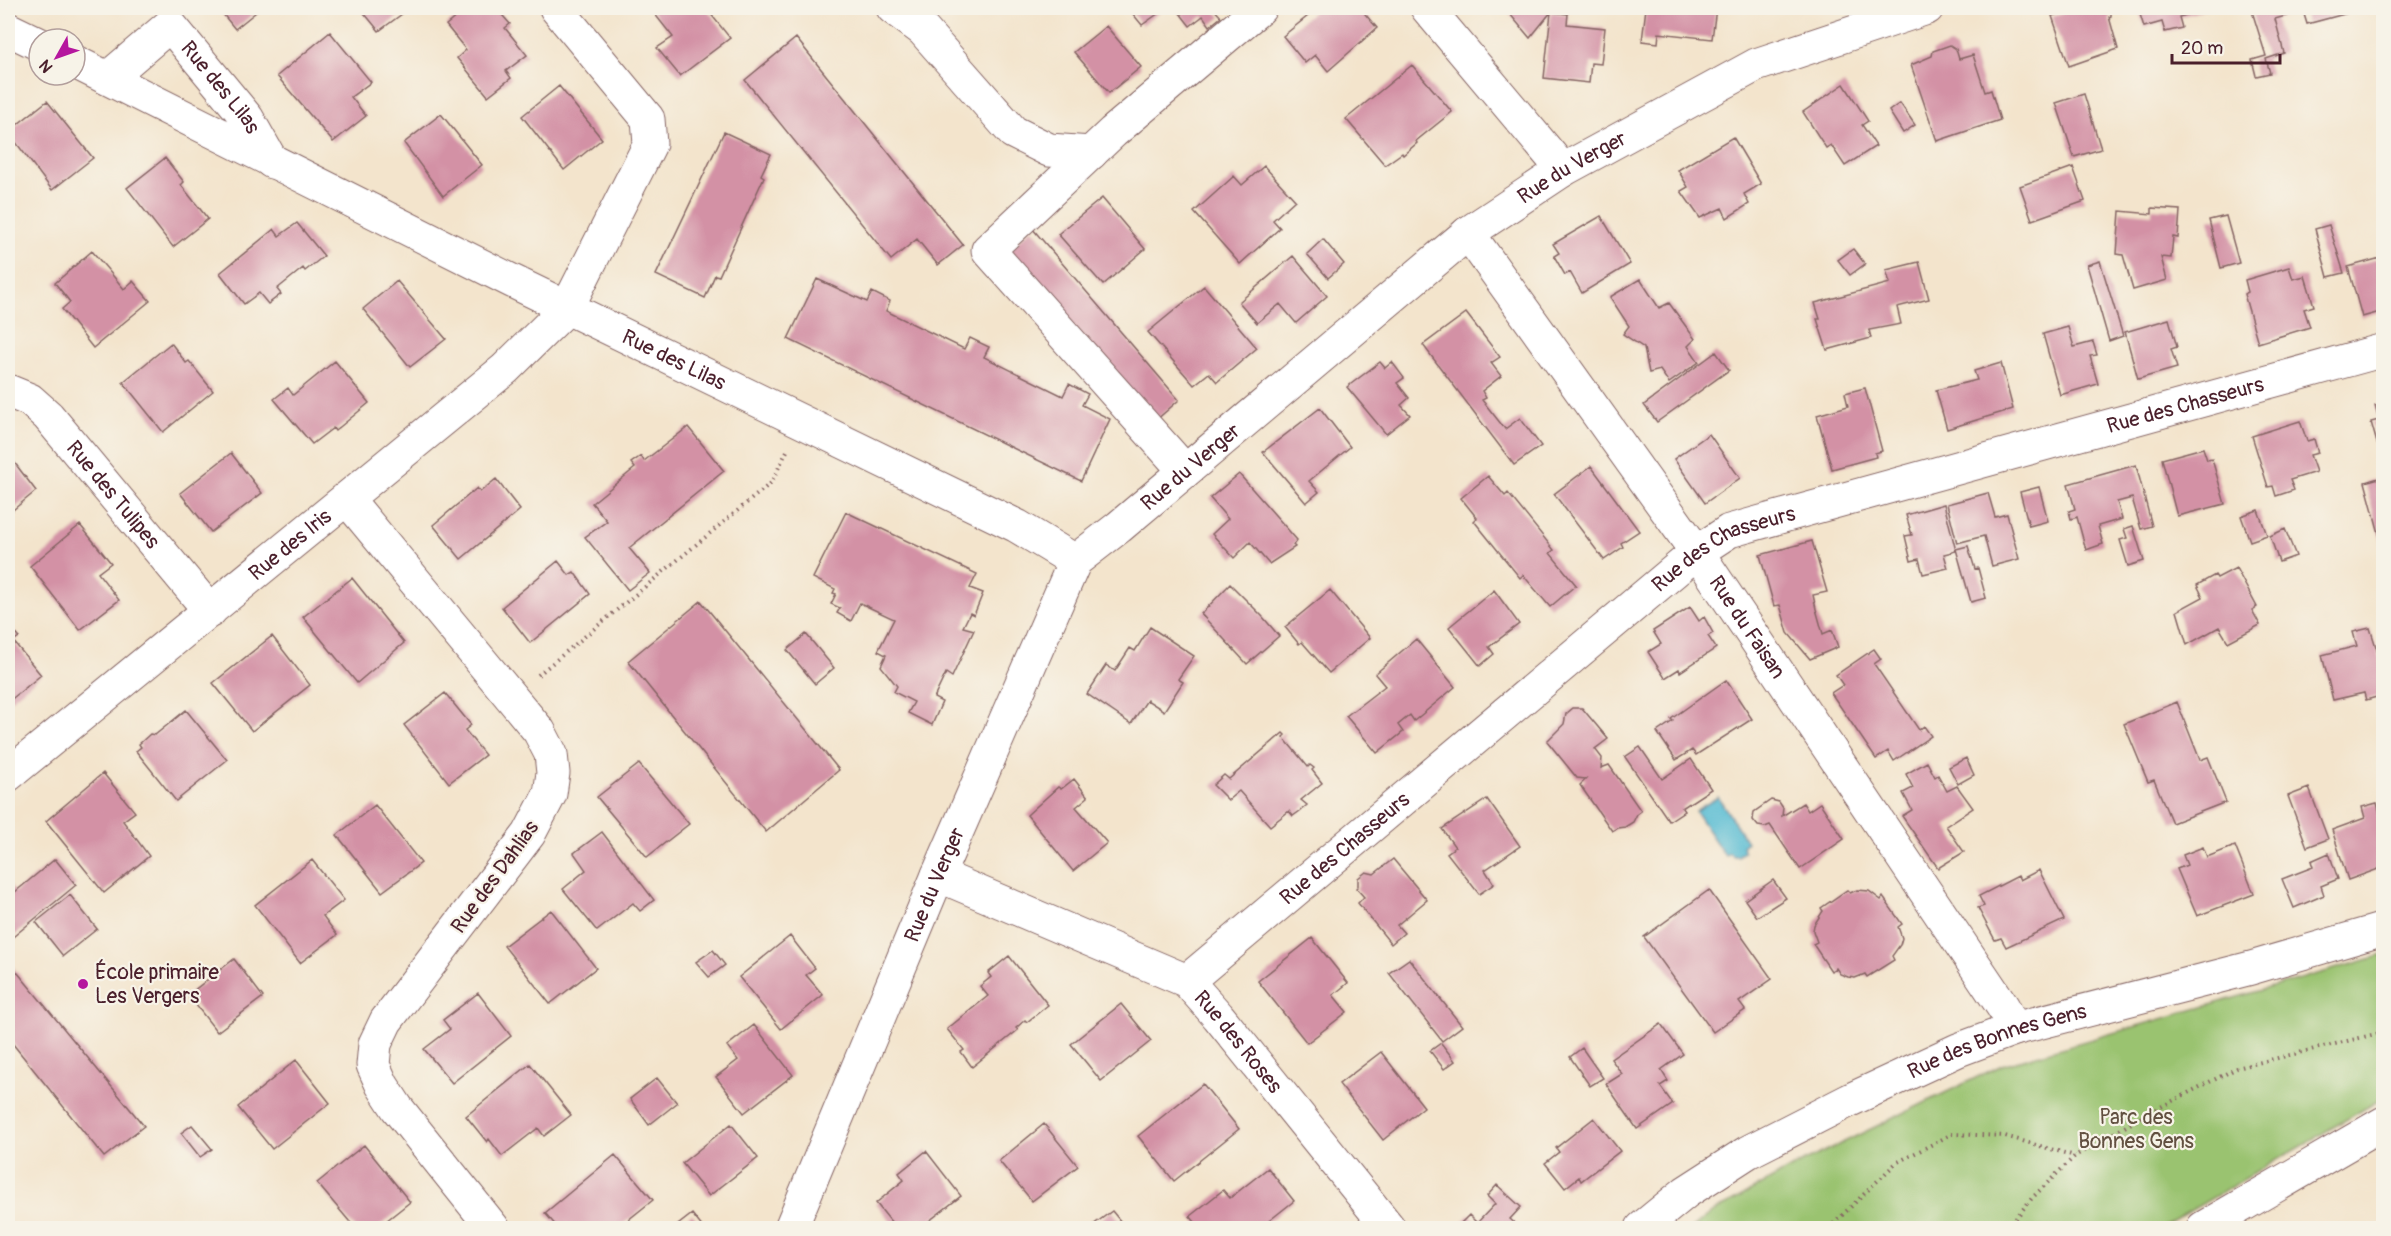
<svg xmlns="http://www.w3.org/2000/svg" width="2391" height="1236" font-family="Pangolin,sans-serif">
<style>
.green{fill:#9ac370;stroke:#72714e;stroke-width:1.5}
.water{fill:#56bcd3;stroke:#506e7f;stroke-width:1.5}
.building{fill:#d391a5}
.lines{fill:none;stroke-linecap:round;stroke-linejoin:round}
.minor-casing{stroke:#856463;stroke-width:35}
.path{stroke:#856463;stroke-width:4;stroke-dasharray:1.5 4.5;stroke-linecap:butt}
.minor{stroke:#fff;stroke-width:33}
.poi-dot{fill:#b5179e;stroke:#f7f3e8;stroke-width:2}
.labels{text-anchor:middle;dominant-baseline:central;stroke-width:4.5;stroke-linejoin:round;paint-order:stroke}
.street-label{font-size:21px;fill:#4a1f2b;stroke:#f7f3e8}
.poi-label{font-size:21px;fill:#4a1f2b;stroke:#f7f3e8;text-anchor:start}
.park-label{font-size:21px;fill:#625040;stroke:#f7f3e8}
</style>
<rect width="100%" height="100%" fill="#f7f3e8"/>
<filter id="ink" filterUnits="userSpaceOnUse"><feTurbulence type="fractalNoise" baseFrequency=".0167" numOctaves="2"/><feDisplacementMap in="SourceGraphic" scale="12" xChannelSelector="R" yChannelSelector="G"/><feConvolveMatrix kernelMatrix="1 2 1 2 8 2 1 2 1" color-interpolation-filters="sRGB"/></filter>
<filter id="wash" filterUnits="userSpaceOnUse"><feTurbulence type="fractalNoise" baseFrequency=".008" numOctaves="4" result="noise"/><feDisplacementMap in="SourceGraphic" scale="24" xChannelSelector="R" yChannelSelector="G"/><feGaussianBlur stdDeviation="1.35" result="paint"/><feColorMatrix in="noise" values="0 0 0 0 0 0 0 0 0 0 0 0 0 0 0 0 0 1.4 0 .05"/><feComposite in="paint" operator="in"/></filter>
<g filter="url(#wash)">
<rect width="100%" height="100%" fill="#f3e4cc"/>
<!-- green -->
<path class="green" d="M2383,955V1098L2161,1228H1693L1710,1214L1795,1166L2002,1065Z"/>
<!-- water -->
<path class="water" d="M1718,797L1747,842L1743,845L1744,851L1738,856H1732L1729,853L1725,856L1695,811Z"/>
<g id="blocks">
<!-- building -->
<path class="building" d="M218,8H261L235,29Z
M360,8H410L379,31Z
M467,8H496L510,24L505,28L527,55L506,71L511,78L488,96L457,58L466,50L446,25Z
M650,8H706L730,38L680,76L657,48L673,37Z
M1128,8H1166L1142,25Z
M1176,8H1213L1221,17L1210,26L1203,16L1190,26Z
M1318,8H1365L1368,12L1365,14L1377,28L1328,71L1315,55L1305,63L1283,36Z
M1516,8H1546L1551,12L1530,38L1509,13Z
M1646,8H1716L1712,39L1659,33L1658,43L1642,41Z
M2076,8H2111V16L2109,17L2118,49L2069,66L2052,16Z
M2138,8H2210L2179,17L2182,28L2165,32L2162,22L2144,27Z
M2251,8H2351L2352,12L2307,24L2303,11L2275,19L2284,53L2266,59L2270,73L2256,76L2252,60L2266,56Z
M1551,12L1568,14L1567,24L1605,28L1601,64L1591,63L1589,83L1544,78Z
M1106,26L1141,67L1109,93L1074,52Z
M330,32L371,82L351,97L366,116L333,142L277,76Z
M796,38L963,245L938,265L917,239L891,260L745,80Z
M1950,45L1956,49L1959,59L1973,55L1985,92L1991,90L2000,120L1937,141L1911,65L1932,56L1933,51Z
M1412,65L1452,112L1416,141L1417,143L1403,155L1402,153L1385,165L1346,119Z
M1844,84L1868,121L1862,125L1876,146L1845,166L1831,145L1826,148L1803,112Z
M559,86L602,139L564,170L522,116Z
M2084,94L2101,149L2074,157L2056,103Z
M47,101L93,158L52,190L8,132Z
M1900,103L1915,125L1903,133L1889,111Z
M441,114L482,165L443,196L404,143Z
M724,132L771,154L761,175L764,177L719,276L715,275L705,298L656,275Z
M1733,137L1761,184L1744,194L1749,204L1727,218L1722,208L1700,218L1681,191L1688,187L1678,170Z
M165,158L184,182L181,185L208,219L173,247L127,188Z
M1264,166L1295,200L1273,220L1280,228L1240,264L1194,212L1234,176L1242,185Z
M2073,167L2085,201L2032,220L2020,186Z
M1102,198L1145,249L1103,285L1058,234Z
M2152,208L2180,210L2178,238L2173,237L2171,258L2161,257L2167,280L2133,290L2123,255L2117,254L2120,211L2152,214Z
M1601,216L1630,264L1582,293L1570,272L1565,275L1554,256L1559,253L1553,244Z
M2226,216L2239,263L2221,268L2209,220Z
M297,223L324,256L305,271L303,268L277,289L281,294L268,304L259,293L244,304L220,273L274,229L279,236Z
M2329,225L2344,273L2328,277L2315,229Z
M1032,228L1179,400L1155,421L1007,252Z
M1323,239L1344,264L1328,278L1307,254Z
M1853,249L1865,264L1850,275L1838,260Z
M92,251L124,289L133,281L150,301L93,348L62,309L70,302L55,283Z
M1293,256L1327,296L1296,323L1280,304L1257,323L1239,302Z
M2384,257V311L2362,317L2348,267Z
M2100,261L2123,336L2109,341L2087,265Z
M1919,262L1929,299L1897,307L1901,324L1869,330L1871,338L1827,350L1817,319H1820L1815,303L1890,283L1886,270Z
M2289,267L2293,279L2305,276L2314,306L2304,309L2310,327L2258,343L2244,294L2248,292L2245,280Z
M817,279L867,302L872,292L890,301L886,311L964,349L970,338L989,347L984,357L1063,396L1069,384L1088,394L1082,405L1110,419L1081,481L788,339Z
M1640,279L1659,308L1669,303L1695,339L1688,346L1699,362L1669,383L1660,370L1649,373L1644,348L1623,334L1629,326L1610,297Z
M397,281L446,339L410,367L363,309Z
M1204,286L1257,348L1217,382L1209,373L1194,385L1148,332Z
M1466,313L1500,357L1491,363L1501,376L1482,391L1486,398L1482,400L1505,429L1520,418L1541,446L1514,465L1423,345Z
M2169,319L2177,347L2171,349L2177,368L2138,379L2125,332Z
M2068,327L2074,347L2093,342L2097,355L2090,356L2098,384L2060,395L2043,334Z
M171,343L186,363L189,361L213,391L163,432L123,382Z
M1716,352L1729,370L1657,422L1644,405Z
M335,361L369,403L335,431L333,428L312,444L274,399L288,388L293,395Z
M1380,362L1385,368L1392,362L1404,378L1397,383L1409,398L1401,405L1410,415L1386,434L1347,387Z
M2001,363L2013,409L1947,429L1936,390L1977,380L1974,371Z
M1865,388L1882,451L1875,453L1876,457L1832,469L1817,415L1848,406L1845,393Z
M2384,403V457H2381L2371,422L2379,420L2375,406Z
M1320,408L1350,447L1309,481L1319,492L1306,503L1263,452Z
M2300,421L2307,441L2314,439L2318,453L2310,455L2316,472L2290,480L2294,490L2276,496L2273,486L2268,487L2252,436Z
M688,427L724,471L629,548L650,573L628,590L585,537L607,521L592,503L635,468L631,463L641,456L644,461Z
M1709,434L1740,478L1705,503L1674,459Z
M2203,448L2207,460L2212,459L2225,504L2177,516L2162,459Z
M231,453L262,493L211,532L180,493Z
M8,454L36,491L8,514Z
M2136,465L2152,526L2141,529L2132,498L2117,502L2122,519L2098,526L2103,544L2086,550L2077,517L2071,519L2069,511L2075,509L2068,484Z
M1591,466L1639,531L1621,543L1623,547L1604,560L1554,494Z
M1239,474L1297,540L1293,545L1295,547L1269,564L1250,542L1234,558L1212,534L1228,519L1210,498Z
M1488,476L1505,496L1508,493L1554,550L1550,553L1576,585L1550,607L1523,575L1520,578L1474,521L1477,518L1461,498Z
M2379,478L2384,495L2383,548L2365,482Z
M496,479L520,510L461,559L433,525L477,488L480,492Z
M2039,487L2048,521L2029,526L2020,492Z
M1988,493L1995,517L2007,514L2019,559L1992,566L1984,536L1957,543L1947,504Z
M1944,504L1956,551L1944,554L1948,568L1923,574L1919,559L1911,561L1905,536L1912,535L1906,515Z
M2258,510L2267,535L2250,541L2241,516Z
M846,512L977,574L970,588L983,593L974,615L970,613L963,627L974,630L952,677L946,673L934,698L942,702L932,725L908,713L914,702L894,692L897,686L881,666L886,655L878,651L894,619L860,603L851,621L837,613L840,608L831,604L836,594L833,593L835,589L813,578Z
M80,525L111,563L98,573L119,600L80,630L30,566Z
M2133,526L2144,561L2128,566L2120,540L2127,538L2124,529Z
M2285,529L2296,556L2279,562L2270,536Z
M1812,541L1827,592L1813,595L1816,609L1823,634L1832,630L1838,647L1810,659L1788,633L1780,605L1774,606L1760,555Z
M1968,546L1975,569L1978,568L1986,598L1971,602L1956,549Z
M558,561L569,575L574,572L590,594L530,643L502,607Z
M2236,568L2257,607L2252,610L2260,625L2228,642L2219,627L2187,645L2177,611L2203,597L2197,585L2215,575L2217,578Z
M352,578L404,643L357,683L303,617Z
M1230,584L1262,616L1279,636L1247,664L1201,614Z
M1330,590L1370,638L1329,673L1302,642L1299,644L1285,627Z
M1494,590L1519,624L1489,647L1494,654L1480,666L1449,627Z
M701,601L839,770L766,832L628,661Z
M1690,607L1699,621L1704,617L1713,633L1708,636L1716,648L1680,672L1679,669L1665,678L1648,652L1661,644L1653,631Z
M8,624L19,637L13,641L41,675L8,702Z
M1150,627L1194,656L1178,679L1183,682L1164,711L1147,700L1131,724L1087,694L1106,665L1115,671L1130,648L1135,651Z
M2370,628L2384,672V695L2366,700L2364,693L2333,700L2322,655L2357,646L2353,632Z
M806,634L834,668L815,684L787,650Z
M272,636L310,685L252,731L213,683Z
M1416,639L1455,687L1414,721L1410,715L1398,725L1403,732L1377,753L1346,716L1385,686L1375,674Z
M1874,649L1881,659L1874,664L1919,730L1924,726L1931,736L1894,761L1888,751L1876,759L1831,693L1843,685L1836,675Z
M1726,680L1752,719L1696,755L1692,750L1676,760L1657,732L1673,721L1671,719Z
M445,693L471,725L465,730L485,755L449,783L404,725Z
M2177,702L2200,760L2208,757L2226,802L2172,823L2154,780L2148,782L2124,724Z
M1573,708H1582L1608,739L1595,749L1602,758L1601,768L1609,765L1641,811L1637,814L1633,822L1625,827L1617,828L1612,831L1580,785L1586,779L1577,778L1547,741L1564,724L1566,714Z
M186,710L227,760L176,801L136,751L141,747L139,744L150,734L155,735Z
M1283,733L1285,735L1283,737L1308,767L1310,765L1314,768L1312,770L1322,783L1301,800L1307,805L1300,811L1293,816L1289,811L1270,826L1239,791L1228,800L1213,785L1224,775L1229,779Z
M1640,747L1662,779L1691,759L1711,789L1682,808L1684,811L1669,821L1625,757Z
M1966,758L1974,775L1958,784L1949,767Z
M1927,762L1935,777L1938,775L1947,791L1957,786L1973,808L1946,826L1964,852L1938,868L1902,816L1912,810L1903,793L1913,788L1906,774Z
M639,764L689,824L647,857L597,797Z
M103,773L135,812L123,821L149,856L104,893L46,821Z
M1074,779L1088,797L1076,807L1107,843L1073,871L1027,815L1058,787L1061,789Z
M2309,788L2328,839L2307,847L2288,796Z
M1487,799L1520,846L1485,870L1494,884L1479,894L1447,853L1455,847L1442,829Z
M1771,800L1779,802L1783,808L1782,816L1803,803L1808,811L1820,803L1844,839L1800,869L1770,825L1765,827L1758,826L1753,820L1754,812Z
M2377,803L2380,814L2384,813V867L2348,880L2332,830L2365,818L2362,807Z
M375,805L421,863L382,892L337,835Z
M602,832L654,900L640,911L633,903L597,931L563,889L586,870L574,853Z
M2235,846L2254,894L2197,916L2177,869L2187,865L2183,855L2203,847L2207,857Z
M2329,853L2338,879L2321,886L2324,895L2294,908L2282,879L2313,867L2311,861Z
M55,859L76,885L8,941V883L15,892Z
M1393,859L1427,900L1397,925L1404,933L1391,944L1358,903L1364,897L1356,888L1358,886V878L1366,872L1374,874Z
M312,860L344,900L323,916L337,935L300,963L255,905Z
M2039,870L2064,920L2006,947L2001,938L1995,940L1978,908L1984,906L1979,896L2018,876L2020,880Z
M1773,880L1786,898L1757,917L1745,900Z
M1709,890L1772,979L1739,1002L1745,1010L1713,1032L1644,937Z
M1847,890L1850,893L1857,890L1869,891L1881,900L1883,897L1902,924L1898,927L1902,938L1900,945L1892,956L1894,960L1867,977L1865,974L1855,978L1848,977L1840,974L1836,968L1831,971L1813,944L1817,942L1813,931L1814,925L1823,911L1821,908Z
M70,895L97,929L63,956L36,922Z
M551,910L596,968L550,1004L504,946Z
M790,936L815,968L806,975L823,995L781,1029L739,977Z
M1312,938L1348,983L1333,995L1347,1012L1307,1043L1258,981Z
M713,950L725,965L709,977L696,962Z
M1009,956L1048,1005L1027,1022L1025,1020L1016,1028L1018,1030L972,1067L961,1052L964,1050L947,1029L988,996L980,986L991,977L988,973Z
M234,959L263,997L217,1032L188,995Z
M1409,959L1462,1026L1442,1041L1389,973Z
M8,961L144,1126L104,1157L8,1038Z
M478,993L511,1036L452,1083L424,1049L450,1029L443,1020Z
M1121,1004L1151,1041L1101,1081L1071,1044Z
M1661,1024L1683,1054L1661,1070L1668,1081L1660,1086L1673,1104L1637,1129L1606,1084L1622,1074L1611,1059Z
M754,1025L793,1075L744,1113L716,1077L738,1060L727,1046Z
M1441,1043L1455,1061L1444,1069L1430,1051Z
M1582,1048L1603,1078L1590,1086L1570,1057Z
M1381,1052L1424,1107L1383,1140L1339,1084Z
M296,1060L330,1103L272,1149L238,1107Z
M530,1064L571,1115L544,1136L538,1128L502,1156L489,1139L487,1142L466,1116Z
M657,1078L677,1103L649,1125L630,1099Z
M1203,1084L1239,1129L1174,1181L1138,1136Z
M1594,1118L1620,1151L1581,1181L1579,1177L1565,1188L1545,1163L1559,1152L1556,1148Z
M731,1124L758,1158L709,1196L682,1163Z
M1044,1124L1078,1166L1032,1201L999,1161Z
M192,1125L212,1149L200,1157L181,1133Z
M364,1145L410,1202L377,1228H355L317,1183Z
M926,1151L961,1196L920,1228H896L876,1203L904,1180L899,1173Z
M615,1155L653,1200L618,1228H558L545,1213Z
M1268,1168L1294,1201L1260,1228H1200L1190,1216L1223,1190L1230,1198Z
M1497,1185L1521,1207L1510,1219L1520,1228H1463L1459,1225L1469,1215L1477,1223L1495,1204L1487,1196Z
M1112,1211L1126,1228H1089Z
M692,1214L703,1228H674Z"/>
</g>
</g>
<g filter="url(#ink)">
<use href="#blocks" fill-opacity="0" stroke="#856463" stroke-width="1.5"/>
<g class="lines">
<defs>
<g id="minor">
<path d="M893,8L923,30L1013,132L1049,150L1091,153"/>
<path d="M1427,8L1563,170"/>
<path d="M8,29L39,44"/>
<path id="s1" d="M75,62L512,281L1017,526L1075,561"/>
<path id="s2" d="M108,78L170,25L247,118L272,162"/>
<path id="s3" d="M1468,233L1703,561L2003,1007L2014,1029"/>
<path id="s4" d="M8,391L30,400L48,416L210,611"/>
<path d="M1185,471L988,250L1113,132L1260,8"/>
<path d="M347,499L539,731L551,754L553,773L550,794L529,834L386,1021L375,1044L373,1065L382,1085L397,1108L493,1228"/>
<path id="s5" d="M8,775L505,369L567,308L650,144L648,119L556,8"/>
<path id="s6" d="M938,875L1187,981L1218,1016L1389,1228"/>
<path id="s7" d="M1187,981L1697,552L1729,531L2384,350"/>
<path id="s8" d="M791,1228L938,875L1075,561L1119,527L1468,233L1563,170L1756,65L1927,8"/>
<path id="s9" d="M1642,1228L1686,1192L1748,1152L1850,1100L1958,1050L2014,1029L2251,968L2384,929"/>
<path d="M2203,1228L2384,1123"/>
</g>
</defs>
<!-- minor casing -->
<use href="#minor" class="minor-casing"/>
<!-- path -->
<path class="path" d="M538,675L771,483L787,451
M1829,1228L1896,1163L1952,1134L2005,1136L2075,1156
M2008,1228L2032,1198L2075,1156L2145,1115L2237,1068L2384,1032"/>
<!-- minor -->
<use href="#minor" class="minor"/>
</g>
</g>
<!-- markers -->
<circle class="poi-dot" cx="83" cy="984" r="6"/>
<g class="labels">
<!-- street labels -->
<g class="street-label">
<text stroke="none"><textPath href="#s2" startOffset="162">Rue des Lilas</textPath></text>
<text stroke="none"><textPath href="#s8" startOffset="1360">Rue du Verger</textPath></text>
<text stroke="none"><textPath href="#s1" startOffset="669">Rue des Lilas</textPath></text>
<text stroke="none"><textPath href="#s7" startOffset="1178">Rue des Chasseurs</textPath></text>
<text stroke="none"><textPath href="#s8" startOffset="874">Rue du Verger</textPath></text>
<text stroke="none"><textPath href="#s4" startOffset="150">Rue des Tulipes</textPath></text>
<text stroke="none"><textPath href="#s5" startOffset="364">Rue des Iris</textPath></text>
<text stroke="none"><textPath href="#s7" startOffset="692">Rue des Chasseurs</textPath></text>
<text stroke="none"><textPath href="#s3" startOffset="483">Rue du Faisan</textPath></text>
<text stroke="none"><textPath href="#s7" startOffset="206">Rue des Chasseurs</textPath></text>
<text transform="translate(495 877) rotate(-54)">Rue des Dahlias</text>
<text stroke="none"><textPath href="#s8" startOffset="372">Rue du Verger</textPath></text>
<text stroke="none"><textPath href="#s6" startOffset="350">Rue des Roses</textPath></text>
<text stroke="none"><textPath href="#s9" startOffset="404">Rue des Bonnes Gens</textPath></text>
</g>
<!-- poi labels -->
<g class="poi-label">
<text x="95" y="972">École primaire<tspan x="95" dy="24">Les Vergers</tspan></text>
</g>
<!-- park labels -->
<g class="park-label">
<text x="2136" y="1117">Parc des<tspan x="2136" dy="24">Bonnes Gens</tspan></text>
</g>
</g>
<!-- margin -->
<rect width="2391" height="1236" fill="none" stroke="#f7f3e8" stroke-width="30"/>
<!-- north arrow -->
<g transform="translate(57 57) rotate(230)"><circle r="28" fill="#f7f3e8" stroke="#b29e9c" stroke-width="1.5"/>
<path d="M0-4.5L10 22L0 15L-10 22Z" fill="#b5179e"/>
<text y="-9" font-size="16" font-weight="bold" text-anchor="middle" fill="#4a1f2b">N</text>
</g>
<!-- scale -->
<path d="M2172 54v9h108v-9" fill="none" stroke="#4a1f2b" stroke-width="3"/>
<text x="2181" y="54" font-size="18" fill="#4a1f2b" stroke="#f7f3e8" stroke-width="4.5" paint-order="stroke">20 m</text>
</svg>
